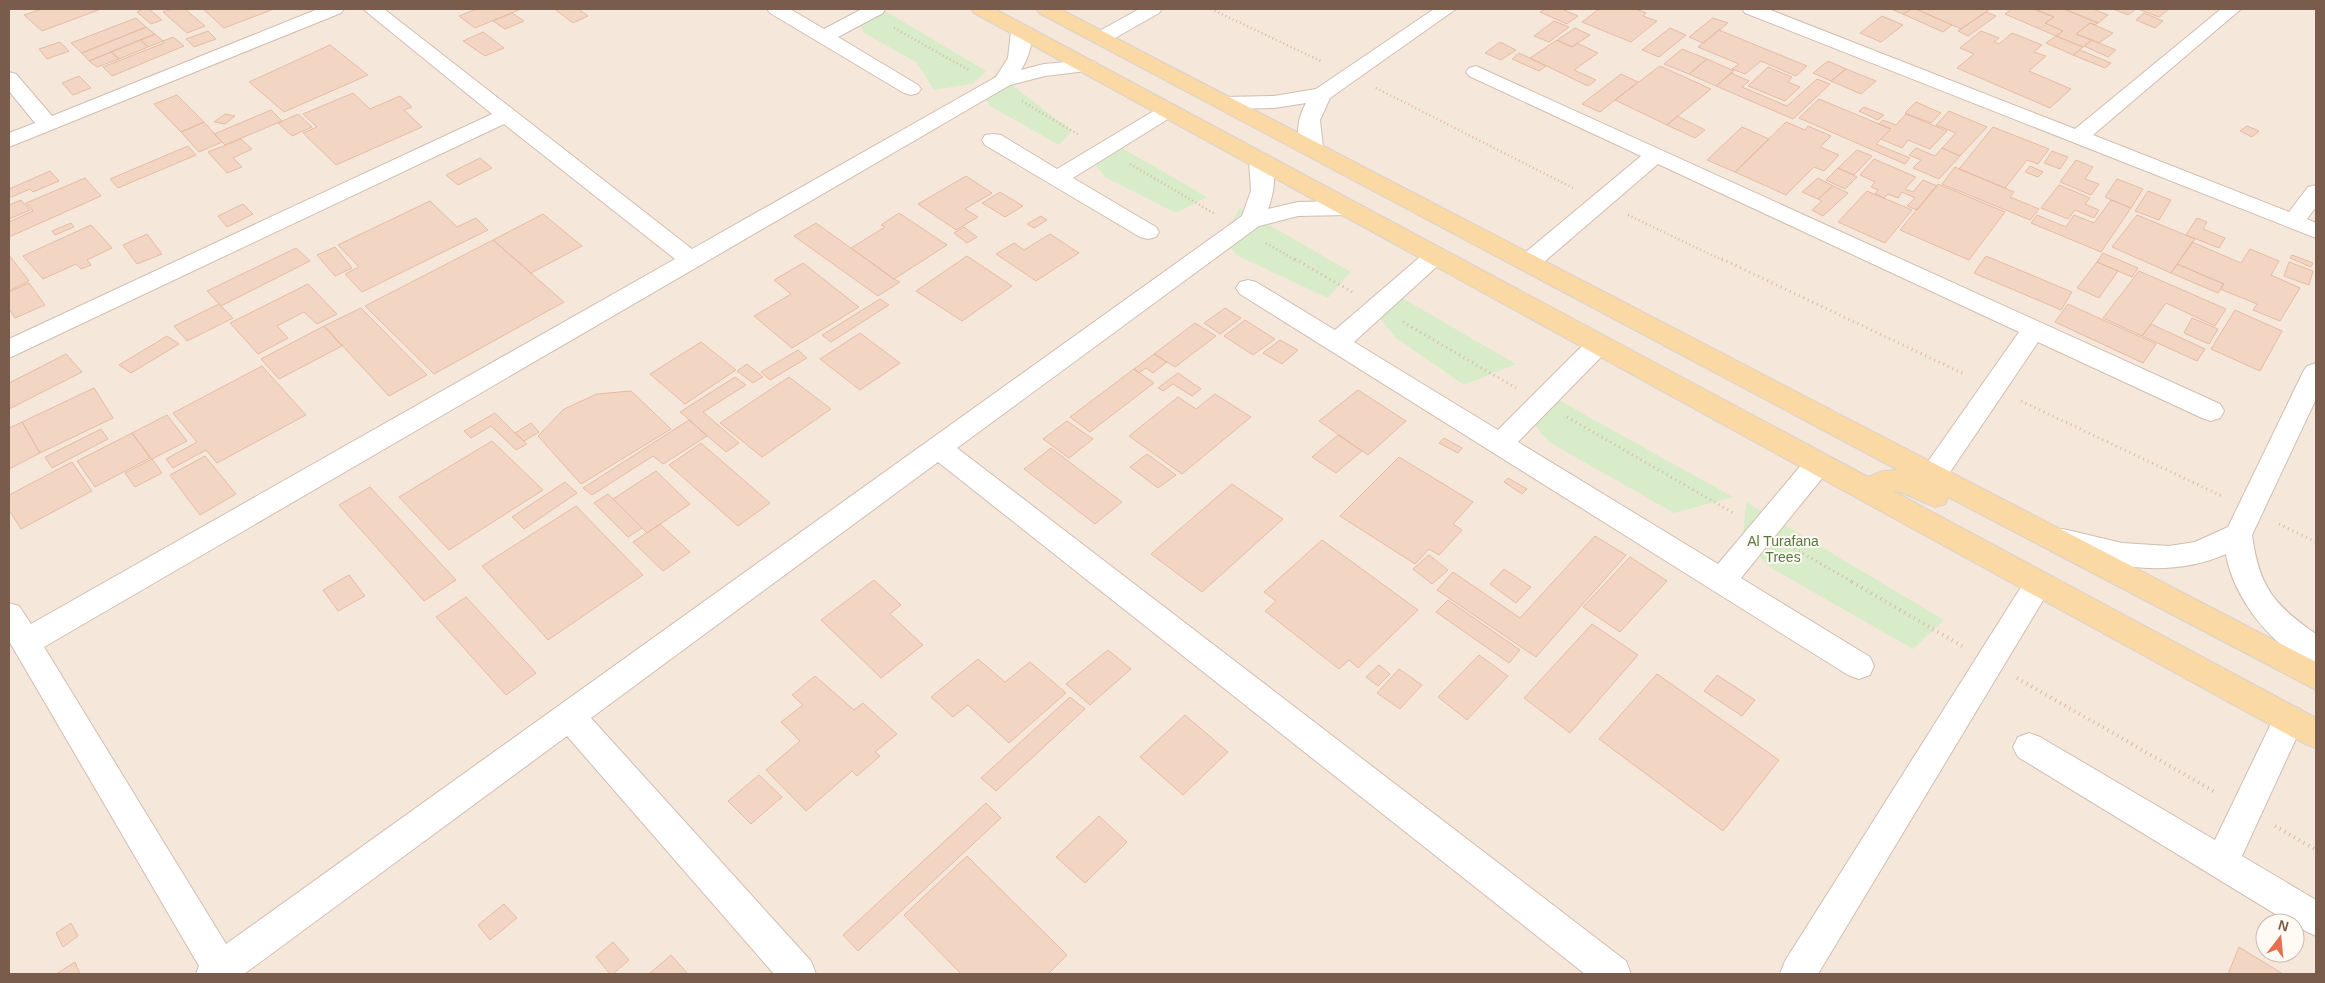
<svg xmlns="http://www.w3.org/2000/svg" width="2325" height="983" font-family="Helvetica,sans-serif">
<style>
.residential{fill:#f5e8da;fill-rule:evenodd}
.green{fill:#d8ecc9}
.building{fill:#f3d5c3;stroke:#e6bba3}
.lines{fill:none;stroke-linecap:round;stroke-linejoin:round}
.minor-casing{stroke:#d1beb0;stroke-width:2}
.major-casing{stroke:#dad1cd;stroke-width:2}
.path-far2{stroke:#d9b8a5;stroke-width:2.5;stroke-dasharray:1 3;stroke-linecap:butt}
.path-far1{stroke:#d9b8a5;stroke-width:3;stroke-dasharray:1 4;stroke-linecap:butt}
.path{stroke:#d9b8a5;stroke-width:4;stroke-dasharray:1 4.5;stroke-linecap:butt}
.minor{fill:#fff;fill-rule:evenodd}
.major{fill:#fbd9a5;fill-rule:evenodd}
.labels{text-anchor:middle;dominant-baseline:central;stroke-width:4;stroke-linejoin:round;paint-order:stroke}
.park-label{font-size:14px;fill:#537a41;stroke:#fffaf3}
</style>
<rect width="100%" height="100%" fill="#fdf6ec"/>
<!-- residential -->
<path class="residential" d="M9,9H2316V974H9ZM2265,923H2295V953H2265Z"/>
<!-- green -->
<path class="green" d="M867,9H882L986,71L972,84L934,90L916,62L864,33L857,20Z
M996,73L1072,131L1059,145L990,106L982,92Z
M1108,140L1207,197L1176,213L1105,177L1092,161Z
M1240,208L1351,272L1328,298L1236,255L1223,235Z
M1390,291L1516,364L1464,385L1396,338L1380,318Z
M1537,388L1733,497L1674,513L1549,442L1530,419Z
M1746,502L1944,620L1913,649L1768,566L1743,538Z"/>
<!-- building -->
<path class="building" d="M42,9H101L42,31L24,15Z
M144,9H149L162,20L151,24L137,12Z
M172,9H185L205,26L187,33L163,12Z
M203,9H274L224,28Z
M477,9H521L475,28L459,16Z
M560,9H578L588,16L573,23L556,10Z
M1545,9H1562L1578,16L1567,24L1540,12Z
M1599,9H1636L1646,13L1643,16L1657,21L1631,42L1582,22Z
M1891,9H1912L1903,14Z
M1912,9H1916L1952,25L1943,32L1903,14Z
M1916,9H1990L1961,29Z
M2012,9H2033L2054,17L2045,23L2063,31L2056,36L2005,14Z
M2040,9H2064L2098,23L2095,25L2090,23L2076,34L2092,40L2083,47L2056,36L2063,31L2045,23L2054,17L2038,10Z
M2064,9H2093L2108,15L2098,23Z
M2113,9H2136L2128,15Z
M2138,9H2169L2159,17Z
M1986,12L1996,16L1968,36L1958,31Z
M512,13L524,21L505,29L493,21Z
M2144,13L2163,21L2155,28L2136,20Z
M1882,16L1903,25L1881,42L1860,33Z
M136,18L146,27L82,53L71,43Z
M1713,18L1728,23L1703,43L1689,37Z
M1554,21L1569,27L1549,42L1534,36Z
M2090,23L2095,25L2113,33L2099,43L2076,34Z
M146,27L155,34L89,61L82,53Z
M1575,28L1590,35L1572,47L1557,40Z
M1670,28L1686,35L1659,57L1642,50Z
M1719,30L1807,66L1796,76L1761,61L1745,74L1732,69L1739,64L1698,47Z
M208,31L216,39L194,47L186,39Z
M1981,31L1999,38L1994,42L1999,44L2012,33L2042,45L2034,52L2046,56L2029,71L2071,89L2050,108L1957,68L1974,54L1960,48Z
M483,32L504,48L485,56L463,41Z
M155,34L163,41L148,47L140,40Z
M2056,36L2083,47L2073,55L2046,43Z
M173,37L184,46L112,76L103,67L164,43L163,41Z
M140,40L148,47L119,59L111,52Z
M1557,40L1572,47L1577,43L1598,53L1574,70L1596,80L1588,86L1530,58Z
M2092,40L2099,43L2116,50L2108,57L2084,46Z
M60,42L69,51L47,59L39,49Z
M1500,42L1516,50L1501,60L1485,53Z
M330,45L368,75L284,112L249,82Z
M1682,49L1707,59L1689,74L1664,64Z
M2080,50L2111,63L2105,68L2073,55Z
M111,52L119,59L97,67L89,61Z
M1519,53L1530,58L1546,66L1539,71L1512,59Z
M1707,59L1734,71L1716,86L1689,74Z
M1828,61L1846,69L1831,81L1813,73Z
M1660,66L1711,89L1667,125L1615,100Z
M1768,67L1792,77L1788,82L1800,87L1785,101L1748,86Z
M1846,69L1876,81L1861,94L1831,81Z
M1731,73L1749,81L1742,87L1787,106L1817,79L1830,84L1793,119L1716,86Z
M1621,74L1638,82L1600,112L1582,104Z
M79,76L91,88L73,95L62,83Z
M353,93L370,109L400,96L412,107L404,110L422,127L336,165L303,133L317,127L303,114Z
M177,95L204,122L181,132L154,104Z
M1819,99L1891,129L1876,144L1910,158L1905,164L1799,118Z
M1916,102L1941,113L1931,123L1905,113Z
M1864,107L1884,115L1878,120L1859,111Z
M271,110L282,121L225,145L214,134Z
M1949,111L1987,127L1960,156L1942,148L1956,133L1936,125Z
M225,114L235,116L225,124L214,122Z
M298,114L312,127L292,136L278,123Z
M1906,114L1947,131L1930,149L1908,140L1902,148L1881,139L1891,129L1879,124L1883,120L1896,125Z
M1677,116L1705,130L1695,138L1667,125Z
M204,122L222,142L199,152L181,132Z
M1786,122L1805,130L1808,126L1831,136L1820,147L1839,155L1824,171L1814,167L1786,195L1735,172Z
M2247,126L2259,131L2252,137L2240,131Z
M1742,127L1769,139L1735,172L1707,160Z
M1993,127L2049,149L2038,164L2027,160L2005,188L1959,169Z
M241,139L252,149L233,158L242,167L227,173L208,152Z
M188,146L196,155L118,188L110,179Z
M1916,148L1935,156L1942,148L1960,156L1939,179L1913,168L1921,160L1909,155Z
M1857,150L1872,156L1854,175L1838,168Z
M2052,151L2068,157L2060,169L2044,163Z
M480,158L492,168L458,185L446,175Z
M1874,159L1916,177L1905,189L1913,192L1923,180L1937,186L1917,210L1907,206L1915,198L1902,192L1898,198L1888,194L1884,198L1875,194L1878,190L1871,187L1875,182L1860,175Z
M2076,160L2093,167L2085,179L2099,184L2091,195L2060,182Z
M2030,166L2043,172L2038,177L2025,172Z
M1955,167L2014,192L2010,197L2039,209L2030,220L1942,184Z
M1838,168L1857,177L1845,189L1826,180Z
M50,171L59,181L33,192L30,189L9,198V189Z
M966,176L992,193L965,209L978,217L956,230L918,204Z
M85,178L101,196L9,237V222L33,211L26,203Z
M1818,178L1833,186L1818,199L1802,192Z
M2117,179L2143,189L2131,208L2105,197Z
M1938,184L2005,212L1969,260L1900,230Z
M2059,185L2090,198L2085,204L2099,210L2094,218L2075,210L2068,219L2041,208Z
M1833,186L1848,193L1823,216L1812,210L1822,201L1818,199Z
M1867,191L1912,210L1885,243L1838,222Z
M2148,191L2171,200L2159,220L2135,211Z
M1000,192L1023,206L1005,217L982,203Z
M21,200L30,210L9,219V205Z
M2111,200L2131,208L2101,252L2031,223L2037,215L2066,227L2074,215L2094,223Z
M430,201L457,227L476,218L488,230L362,292L345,274L359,267L338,245Z
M243,204L253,214L227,227L218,216Z
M899,213L947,245L894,279L851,248L885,227L881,225Z
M543,214L582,246L531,273L493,240Z
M2137,215L2195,239L2171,273L2112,247Z
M1041,216L1047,220L1034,228L1027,224Z
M2197,218L2207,222L2203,229L2225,238L2219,248L2186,235Z
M71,223L74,227L55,235L52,231Z
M816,223L894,279L900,282L878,296L794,236Z
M91,225L112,248L87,260L91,265L81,269L76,264L43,279L23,256Z
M964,227L977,237L967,243L954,233Z
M147,234L162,254L137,264L123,245Z
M1050,234L1079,253L1036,281L996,254L1014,243L1024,250Z
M493,240L564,302L434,374L365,306Z
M2192,242L2241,263L2250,249L2279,261L2271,275L2300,288L2280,321L2253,310L2257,304L2220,289L2224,284L2177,264Z
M335,247L352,268L335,276L317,255Z
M296,248L310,261L221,306L207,291Z
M2103,253L2138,268L2132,277L2097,262Z
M9,255L29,281L9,291Z
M2292,255L2313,263L2311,267L2290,258Z
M967,256L1012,286L962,321L916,291Z
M1986,256L2072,292L2061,310L1974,273Z
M2097,262L2118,271L2099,298L2077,288Z
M2289,262L2313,271L2309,285L2284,276Z
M803,263L859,307L792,348L754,316L791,294L774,280Z
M2177,264L2224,284L2218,293L2171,273Z
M2139,271L2226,309L2215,326L2166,303L2142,336L2103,318Z
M29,283L45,305L15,318L9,309V292Z
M308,284L337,314L317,324L304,312L277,326L288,338L258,354L230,323Z
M880,299L889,305L831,342L822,335Z
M219,304L233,318L187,341L174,326Z
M2068,304L2156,344L2143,363L2055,322Z
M361,308L427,375L389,396L324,326Z
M1225,308L1241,318L1220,334L1204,323Z
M2235,310L2282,331L2260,371L2211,349Z
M2192,318L2218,329L2209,344L2184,333Z
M1245,320L1275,339L1253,355L1224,336Z
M1195,323L1216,336L1175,367L1154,354Z
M2151,324L2205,349L2197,361L2142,336Z
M324,326L342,346L279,379L261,359Z
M860,333L900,363L860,390L820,359Z
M167,336L179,344L131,373L119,365Z
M1280,340L1298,350L1282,364L1263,353Z
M701,342L736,370L685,404L650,374Z
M798,350L807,358L770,380L761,372Z
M66,354L82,372L9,409V383Z
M1154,354L1167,362L1153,373L1146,368L1139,373L1134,369Z
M747,364L763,377L753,383L737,371Z
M262,366L306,415L217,463L206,450L173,468L166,459L197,442L173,413Z
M1134,369L1154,383L1090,432L1070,417Z
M1178,373L1201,389L1192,396L1173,384L1163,391L1158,388Z
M735,377L746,385L703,412L739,443L726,452L680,412Z
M789,377L831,409L762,457L720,423Z
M94,388L113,418L40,453L22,422Z
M1358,390L1406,421L1368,455L1319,421Z
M631,391L671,429L581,484L538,436L564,409L597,394Z
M1215,394L1251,417L1182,474L1129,436L1178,397L1196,409Z
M495,413L515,433L527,444L516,450L491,426L471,438L464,431Z
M167,415L187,441L152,459L132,433Z
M689,420L707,436L663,464L653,456L592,495L583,488Z
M1067,421L1093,439L1069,458L1043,439Z
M22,422L40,453L9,469V428Z
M531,423L539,432L524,441L515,433Z
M101,429L108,439L52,468L45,457Z
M132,433L150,458L95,487L77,461Z
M1338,435L1362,451L1336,473L1312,457Z
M1444,438L1462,448L1458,453L1439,443Z
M492,441L543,490L449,550L399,497Z
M701,443L770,503L738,526L669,465Z
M1051,448L1122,502L1095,524L1024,469Z
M1147,454L1176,475L1158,488L1130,467Z
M205,456L236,494L200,515L170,475Z
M1399,457L1473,502L1453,524L1462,530L1439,555L1429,549L1415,564L1340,516Z
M152,459L162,473L135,487L125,473Z
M72,462L92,491L21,529L9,510V495Z
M656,471L690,504L647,533L613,499Z
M1508,478L1527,489L1522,494L1504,482Z
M565,482L577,493L524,529L512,517Z
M1232,484L1283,519L1202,592L1151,554Z
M370,487L456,580L424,601L339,505Z
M608,494L642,528L628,537L594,503Z
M576,506L643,575L548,640L482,566Z
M660,524L690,552L663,571L633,542Z
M1595,536L1626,555L1536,657L1437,590L1453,572L1520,618Z
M1322,540L1418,610L1358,668L1349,660L1339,669L1265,611L1276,601L1264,592Z
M1429,555L1448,570L1432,584L1413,569Z
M1630,557L1667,581L1620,632L1583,607Z
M1504,569L1531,587L1516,603L1490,584Z
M349,575L365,596L338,611L323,590Z
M874,580L901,605L890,614L923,645L881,678L821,620Z
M466,597L536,673L506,695L436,617Z
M1448,600L1520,650L1509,663L1436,612Z
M1592,624L1638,655L1570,733L1524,698Z
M1108,650L1131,669L1090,705L1066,684Z
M1479,655L1508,676L1467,720L1438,697Z
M978,659L1005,682L1030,662L1066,693L1009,743L968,705L953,717L931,697Z
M1379,665L1390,674L1378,686L1366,677Z
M1399,669L1422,685L1400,709L1377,693Z
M1657,674L1779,760L1723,831L1599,739Z
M1717,675L1755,700L1742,716L1704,691Z
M815,676L854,710L863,703L897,734L875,752L880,756L857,776L852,771L806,811L766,770L800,741L781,722L803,705L792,695Z
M1070,697L1085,709L996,791L981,778Z
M1185,715L1228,752L1183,795L1140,757Z
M759,775L782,797L751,824L728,801Z
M986,803L1001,818L858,951L843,935Z
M1099,816L1127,842L1085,883L1056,857Z
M967,856L1067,955L1048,974H961L904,915Z
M504,904L517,918L490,940L478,925Z
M71,923L78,936L63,947L56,933Z
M613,942L629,960L613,974H610L596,957Z
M2239,947L2283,974H2228Z
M671,955L688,974H649Z
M75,962L80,974H56Z"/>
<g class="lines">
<defs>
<path id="minor" d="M318,9H344L341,13L9,147V133L35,123L9,91V72L16,74L52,116Z
M363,9H384L692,249L996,77L1008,58L1011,31L1014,27H1028C1036,39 1028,58 1021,70L1044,64L1088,60L1095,62L1098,66L1095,70L1045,76L1010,85L44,647L226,944L1242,216L1251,191L1249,160L1252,155L1260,153L1268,155C1278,170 1274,193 1268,209L1298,202L1348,201L1356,203L1359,208L1356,213L1348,215L1298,216L1259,226L957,448L1626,961L1631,974H1585L938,462L591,718L811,961L816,974H774L567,736L244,974H196L199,966L9,641V603L19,606L31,624L675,259L504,124L9,358V339L492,114Z
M767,9H790L824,29L862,9H885L883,13L838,37L918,85L921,89L918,93L911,95L904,93L770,13Z
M1139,9H1162L1159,13L1108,42H1094L1091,38L1094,34Z
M1434,9H1456L1330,98L1320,120L1323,148L1320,153L1312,155L1304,153C1294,138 1298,117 1306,103L1274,108L1224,109L1217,107L1214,103L1217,99L1224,97L1274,96L1316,89Z
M1742,9H1768L2075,129L2221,9H2241L2093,135L2289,212L2308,187L2316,185V207L2307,219L2316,223V238L1745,13Z
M1476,66L2220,404L2224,411L2220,418L2211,421L2202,418L2038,342L1942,484L1932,487L1922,484L1918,477L1922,470L2019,332L1658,164L1537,268L1529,270L1521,268L1517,262L1521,256L1641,156L1469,76L1466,72L1469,68Z
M1169,104L1176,106L1179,110L1176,114L1073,178L1156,227L1159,232L1156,237L1148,239L1140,237L985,145L982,140L985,135L993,134L1001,135L1057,169L1162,106Z
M1436,247L1444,250L1448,255L1444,260L1354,342L1498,430L1590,338L1599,335L1608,338L1611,344L1608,350L1518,442L1718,564L1808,457L1818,454L1828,457L1832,464L1828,471L1741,578L1870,657L1874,666L1870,675L1859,679L1848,675L1240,294L1236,288L1240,282L1248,280L1256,282L1335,330L1428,250Z
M2316,363V399L2252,535C2259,587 2274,605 2316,634V664C2273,651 2233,597 2226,554C2169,579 2110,567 2053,548L2049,540L2053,532L2063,529L2122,543L2169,546L2195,542L2228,527L2303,372L2307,366Z
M2038,572L2048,576L2053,584L2048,592L1818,974H1780L1785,961L2028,576Z
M2289,705L2300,709L2305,719L2242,856L2316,900V936L2295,926V923H2290L2018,757L2013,747L2018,737L2029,733L2040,737L2215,840L2278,709Z"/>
<path id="major" d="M971,9H995L1868,477L1883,471L1898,470L1039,13L1036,9H1060L2316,662V690L1948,497L1945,504L1935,507L1900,492L1893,491L2316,718V748L2305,744L974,13Z"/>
</defs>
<!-- minor casing -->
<use href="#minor" class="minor-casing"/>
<!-- major casing -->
<use href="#major" class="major-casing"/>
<!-- path-far2 -->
<path class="path-far2" d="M1211,9L1323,62
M894,28L969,70
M1376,88L1573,188
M1022,101L1079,135
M1130,164L1215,214
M1628,215L1724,261
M1266,243L1297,261"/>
<!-- path-far1 -->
<path class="path-far1" d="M1295,259L1352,292
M1722,259L1966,375
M1403,322L1516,388
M2021,401L2224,497
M1567,417L1735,514
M2279,524L2316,542
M1790,546L1854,583"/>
<!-- path -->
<path class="path" d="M1852,582L1962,646
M2017,678L2217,793
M2275,826L2316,850"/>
<!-- minor -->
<use href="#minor" class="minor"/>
<!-- major -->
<use href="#major" class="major"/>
</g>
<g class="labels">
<!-- park labels -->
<g class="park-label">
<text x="1783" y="541">Al Turafana<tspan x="1783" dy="16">Trees</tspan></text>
</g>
</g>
<!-- border -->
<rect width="2325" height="983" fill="none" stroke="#7a5c4d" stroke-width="20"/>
<!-- north arrow -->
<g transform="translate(2280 938) rotate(16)"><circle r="24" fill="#fffaf3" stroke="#cabbb1"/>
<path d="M0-4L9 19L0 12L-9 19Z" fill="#e76f51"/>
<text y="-8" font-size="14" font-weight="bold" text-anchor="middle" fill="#7a5c4d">N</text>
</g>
</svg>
